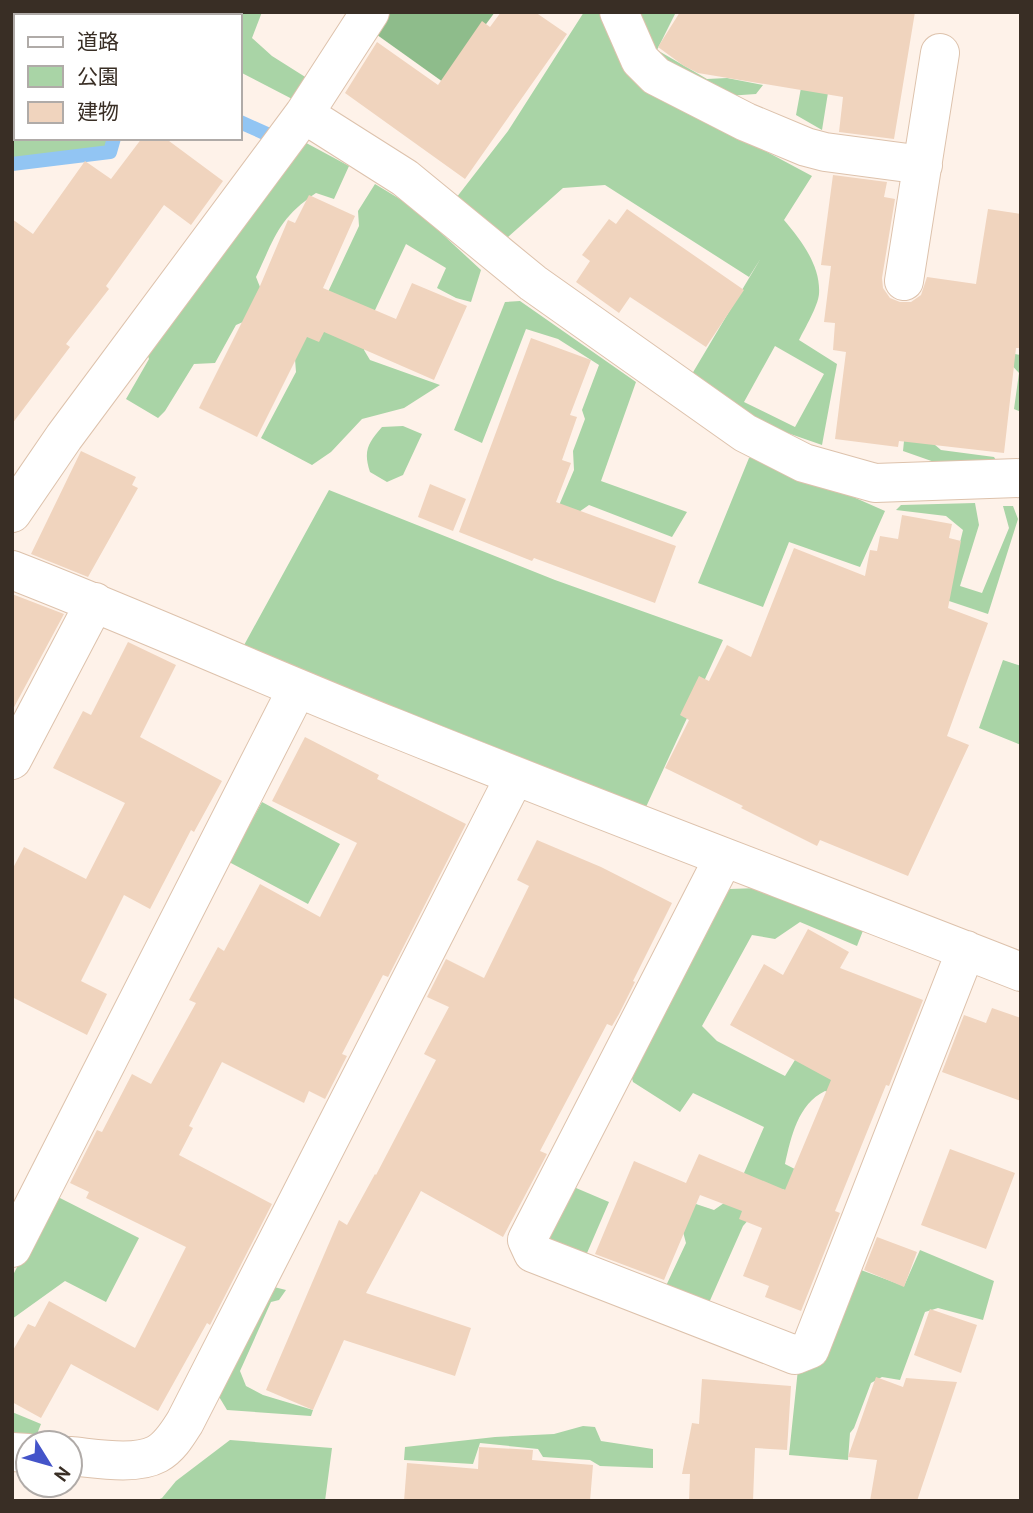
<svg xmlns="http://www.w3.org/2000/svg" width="1033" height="1513" font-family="'PT Sans','Noto Sans JP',sans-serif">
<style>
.green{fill:#a9d4a6;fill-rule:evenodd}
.forest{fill:#8ebc8b}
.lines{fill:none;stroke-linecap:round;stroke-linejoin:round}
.stream{stroke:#92c5f3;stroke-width:14}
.building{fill:#f0d4be}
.minor-casing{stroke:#ddc2ac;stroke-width:40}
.minor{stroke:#fff;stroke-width:38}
</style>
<rect width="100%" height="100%" fill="#fef2e9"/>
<!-- green -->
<path class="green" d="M12,12H149L148,16H16V138H114L110,152L12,164Z
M194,12H262L252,38L272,56L310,80L296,101L240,72V16H192Z
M584,12H600L606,16L728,131L812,176L784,220C801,240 821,266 819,294C818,306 805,328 799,340L837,364L822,445L779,430L689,379L761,258L749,277L605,185L563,188L507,238L453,202L508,131ZM775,346L824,374L795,427L744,402Z
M636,12H676L657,50L707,79L727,78L763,85L756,94L727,96L653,54Z
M841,12L822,130L796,115L803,77Z
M297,138L349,166L334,199L316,193C278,219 275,237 256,277L262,292L320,309L359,226L358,211L375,184L413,207L481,270L471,302L456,298L437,288L446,268L406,244L369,323L364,350L370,360L440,385L404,408L362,419L331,452L312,465L261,438L296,372L295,359L250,319L236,325L215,363L194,364L165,411L158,418L126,399L149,359L145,347Z
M520,301L636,382L601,481L687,512L672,537L589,505L573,516L557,510L574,470L573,451L585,419L582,410L599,365L558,339L526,329L482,443L454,430L505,302Z
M914,341L1021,355V412L1014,409L1019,373L1008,361L928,439L941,450L994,457L999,465L940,464L903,451Z
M403,426L422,434L403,475L387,482L370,472C363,451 368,443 382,427Z
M756,454L885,511L860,567L789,542L763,607L698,583L749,458Z
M329,490L555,580L723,640L646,807L243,647Z
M975,503L979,525L960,586L982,593L1009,528L1003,506H1013L1018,519L988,614L946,600L963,530L946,516L896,510L901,505Z
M1003,660L1021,666V745L979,728Z
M262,802L340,844L308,904L229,862Z
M758,888L864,928L857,946L800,922L775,939L752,935L702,1026L717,1041L785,1076L831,1002L843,1096L825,1091C798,1104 791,1137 785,1164L822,1183L815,1197L777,1188L743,1226L708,1305L665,1288L686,1243L682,1228L693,1203L714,1210L734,1196L764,1127L693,1093L680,1112L633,1082L630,1071L716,907L730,889Z
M569,1185L609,1202L584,1260L555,1249L547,1232Z
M54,1195L139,1238L106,1302L65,1281L12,1319V1277Z
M920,1250L994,1281L983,1320L938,1308L925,1312L900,1380L882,1377L871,1383L854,1428L850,1433L848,1460L789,1455L798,1369L810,1370L824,1363L861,1270L904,1286Z
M270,1286L286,1290L279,1300L271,1302L240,1371L246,1386L263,1395L313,1410L311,1416L227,1410L218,1395Z
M12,1412L41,1424L35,1439L12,1437Z
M583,1426L595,1427L601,1441L653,1449V1468L600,1466L590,1460L543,1457L538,1449L480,1443L473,1464L404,1460L405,1447L495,1437L554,1434Z
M230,1440L332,1448L325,1501H155L162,1498L176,1481Z"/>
<!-- forest -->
<path class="forest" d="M387,12H495L443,82L373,32Z"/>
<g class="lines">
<!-- stream -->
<path class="stream" d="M240,122L269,135L282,133
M12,164L110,152L114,138"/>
</g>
<!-- building -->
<path class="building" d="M501,12H535L567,34L465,179L345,93L377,42L438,85L482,21L490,27Z
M680,12H915L894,139L839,132L843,97L698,73L684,66L658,47Z
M142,138H165L223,181L191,225L164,205L106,286L109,289L66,344L70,347L12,424V219L33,234L85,161L111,179Z
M833,175L887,182L884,197L895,199L882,278L883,288L890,298L900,302H911L921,295L927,277L976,284L988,209L1021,214V348H1016L1004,453L899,441L898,447L835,439L846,352L833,350L835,323L824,322L831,266L821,265Z
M309,195L355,216L323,288L396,319L412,283L467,306L434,380L324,332L319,342L307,337L257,437L199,408L260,286L288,220L295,223Z
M627,209L744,290L706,347L630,297L619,313L576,282L590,261L582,255L609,219L616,224Z
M531,338L591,360L570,415L577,417L562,460L571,463L556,502L676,546L655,603L534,558L532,561L459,532Z
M81,451L136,477L132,485L138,488L88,577L31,554Z
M430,484L466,499L453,531L418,517Z
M902,515L952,524L949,538L961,541L948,608L988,623L947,736L969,745L908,876L820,840L817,846L741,808L743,806L665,768L689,720L680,715L699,676L709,681L727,645L751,657L794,548L865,576L870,550L877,551L880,536L898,539Z
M12,594L64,614L12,711Z
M128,642L176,665L140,737L222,781L194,832L191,830L150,909L124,895L81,981L107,994L87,1035L12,997V870L24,847L86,879L125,803L53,768L83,711L91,715Z
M305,737L379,775L377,779L466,824L388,977L383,975L342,1054L347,1056L325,1099L309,1091L304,1103L222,1062L189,1126L193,1128L179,1155L272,1204L210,1325L207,1323L158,1411L71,1364L41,1418L12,1402V1352L28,1324L35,1327L49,1301L135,1348L186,1247L86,1198L89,1192L70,1183L97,1130L102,1132L132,1074L151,1084L196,1003L189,1000L218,947L224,951L260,884L320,917L357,843L272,801Z
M537,840L601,867L672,903L633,981L635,982L619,1014L612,1026L607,1024L540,1151L547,1154L503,1237L421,1191L366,1293L471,1328L455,1376L344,1340L313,1410L266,1390L339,1220L347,1225L375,1174L376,1175L436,1060L424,1054L449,1007L427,997L446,959L484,978L529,886L517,880Z
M808,929L849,952L840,968L923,1000L889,1086L886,1085L835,1211L840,1213L801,1311L765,1297L769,1286L743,1276L762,1228L739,1219L742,1211L700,1195L664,1280L595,1254L634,1161L686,1183L699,1154L785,1190L831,1080L730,1025L764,964L783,975Z
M992,1008L1021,1018V1101L942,1072L964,1015L986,1023Z
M950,1149L1015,1173L986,1249L921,1225Z
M877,1237L917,1252L904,1287L864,1270Z
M930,1309L977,1325L961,1373L914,1355Z
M876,1377L903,1387L906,1378L957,1382L917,1501H870L877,1460L848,1457Z
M702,1379L791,1386L787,1450L755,1448L753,1501H689L690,1474H682L692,1423L699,1424Z
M479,1447L533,1450L532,1460L593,1465L590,1501H404L407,1463L478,1469Z"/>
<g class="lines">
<defs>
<path id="minor" d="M619,12L640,60L656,76L746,122L806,147L825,152L923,165
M304,114L405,178L533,283L745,433L804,463L875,483L1021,478
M904,281L940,53
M12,513L64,437L304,114L370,12
M12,570C141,620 267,677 395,728C603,812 812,890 1021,972
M12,760L95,602
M724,857L527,1240L533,1253L795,1355L810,1349L966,950
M12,1248L297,689
M12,1452L28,1453
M70,1456C94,1458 135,1466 157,1454C170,1447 178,1433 185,1422L515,776"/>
</defs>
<!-- minor casing -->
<use href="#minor" class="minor-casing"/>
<!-- minor -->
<use href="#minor" class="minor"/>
</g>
<!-- border -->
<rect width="1033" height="1513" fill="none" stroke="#392e25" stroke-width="28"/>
<!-- legend -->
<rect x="14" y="14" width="228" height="126" fill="#ffffff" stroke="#b0aba8" stroke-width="2"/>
<rect x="28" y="37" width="35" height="10" fill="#ffffff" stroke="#b0aba8" stroke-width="2"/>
<text x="77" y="49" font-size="21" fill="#392e25">道路</text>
<rect x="28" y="66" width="35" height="21" fill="#a9d4a6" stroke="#b0aba8" stroke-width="2"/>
<text x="77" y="84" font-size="21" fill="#392e25">公園</text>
<rect x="28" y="102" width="35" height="21" fill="#f0d4be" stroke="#b0aba8" stroke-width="2"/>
<text x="77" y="119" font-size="21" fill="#392e25">建物</text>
<!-- north arrow -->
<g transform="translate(49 1464) rotate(127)"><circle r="33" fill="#ffffff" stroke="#b0aba8" stroke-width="2"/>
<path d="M0-5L12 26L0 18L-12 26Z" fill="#4454c9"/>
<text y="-10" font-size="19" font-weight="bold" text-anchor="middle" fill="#392e25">N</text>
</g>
</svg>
